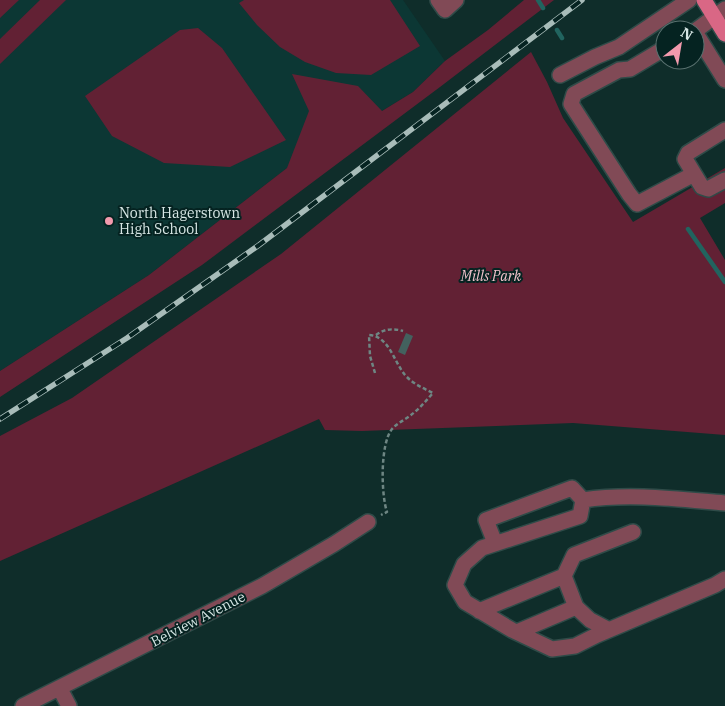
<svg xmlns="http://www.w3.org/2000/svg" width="725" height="706" font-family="'IBM Plex Serif',serif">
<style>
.built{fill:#0c3734}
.green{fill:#622134}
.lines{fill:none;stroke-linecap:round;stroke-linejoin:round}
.stream{stroke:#21645f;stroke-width:4.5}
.building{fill:#43615e}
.minor-casing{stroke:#2f4b48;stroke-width:18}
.major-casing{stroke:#2f4b48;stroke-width:18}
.path{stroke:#6e8683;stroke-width:2.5;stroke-dasharray:4 2.5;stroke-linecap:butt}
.minor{stroke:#814a56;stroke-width:15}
.major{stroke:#d96785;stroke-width:15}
.rail-casing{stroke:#a8bcb9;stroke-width:5.5}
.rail{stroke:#052321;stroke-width:4;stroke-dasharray:11;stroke-linecap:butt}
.poi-dot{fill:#f29aad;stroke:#052321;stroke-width:2}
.labels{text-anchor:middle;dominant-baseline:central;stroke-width:4;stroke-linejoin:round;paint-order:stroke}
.poi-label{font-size:14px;fill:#d6e6e4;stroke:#052321;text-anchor:start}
.park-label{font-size:14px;font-style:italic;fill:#f2c2cb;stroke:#052321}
.street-label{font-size:14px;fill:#d6e6e4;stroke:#052321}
</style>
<rect width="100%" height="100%" fill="#0f2d2a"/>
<!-- built -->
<path class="built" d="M0,0H403L445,61L413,92L287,168L149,275L0,371Z"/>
<!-- green -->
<path class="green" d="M0,0H19L0,18Z
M40,0H66L0,64V39Z
M244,0H390L420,46L371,75L336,73L305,62L280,47L257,25L239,3Z
M524,0H554L440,87L202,265L0,397V371L149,275L287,168L309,111L292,74L358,86L382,111L413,92L445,61L488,30Z
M198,28L222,48L286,140L230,167L164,163L112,136L85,96L180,30Z
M531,52L547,82L563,118L633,222L725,168V203L700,218L725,260V435L573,423L362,431L325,430L319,419L0,561V436L72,398L281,254Z"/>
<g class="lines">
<!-- stream -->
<path class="stream" d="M538,0L543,8
M557,30L562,38
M688,229L725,282"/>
</g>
<!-- building -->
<path class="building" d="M406,333L413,336L405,355L398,352Z"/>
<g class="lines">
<defs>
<path id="minor" d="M438,0L445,10L456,0
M695,31L725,9
M695,32L725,80
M665,48L630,69L619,70L574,94L571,104L629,194L637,204L694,174
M560,75L595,57L619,47L689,0
M725,130L688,153L685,159L702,187L708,189L725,180
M583,500L580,516L482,548L464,564L455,585L465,602L512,630L552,649L575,646L597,635L715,585L725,579
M583,500C630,493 677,499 725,503
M495,543L486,520L572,488L583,500
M564,576L574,555L633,532
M479,611L564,576L576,607L590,620L609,630
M517,632L576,607
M60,689L69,706
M23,706L262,586L334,544L368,522"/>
<path id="major" d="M704,0L725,34"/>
</defs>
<!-- minor casing -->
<use href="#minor" class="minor-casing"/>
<!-- major casing -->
<use href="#major" class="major-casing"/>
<!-- path -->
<path class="path" d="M376,335C384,329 393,328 403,331
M375,373L370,356L369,335C389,336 394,362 405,375C413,384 423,388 433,393C426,401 419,409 411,415C405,420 397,423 392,429C380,444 381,494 387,512L381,515"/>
<!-- minor -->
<use href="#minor" class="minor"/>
<!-- major -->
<use href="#major" class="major"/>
<defs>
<path id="rail" d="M0,419L127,338L259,245L582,0"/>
</defs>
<!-- rail casing -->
<use href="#rail" class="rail-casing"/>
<!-- rail -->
<use href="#rail" class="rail"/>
</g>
<!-- markers -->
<circle class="poi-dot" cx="109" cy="221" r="5"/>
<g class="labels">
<!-- poi labels -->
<g class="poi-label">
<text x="119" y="213">North Hagerstown<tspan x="119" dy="16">High School</tspan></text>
</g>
<!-- park labels -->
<g class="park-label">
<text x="491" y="276">Mills Park</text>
</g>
<!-- street labels -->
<g class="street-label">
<text transform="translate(198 619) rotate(-27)">Belview Avenue</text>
</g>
</g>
<!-- north arrow -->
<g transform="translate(680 45) rotate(31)"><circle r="24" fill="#052321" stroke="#59716f"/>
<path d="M0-4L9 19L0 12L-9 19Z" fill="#f29aad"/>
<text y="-8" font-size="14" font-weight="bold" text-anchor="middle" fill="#d6e6e4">N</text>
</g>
</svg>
